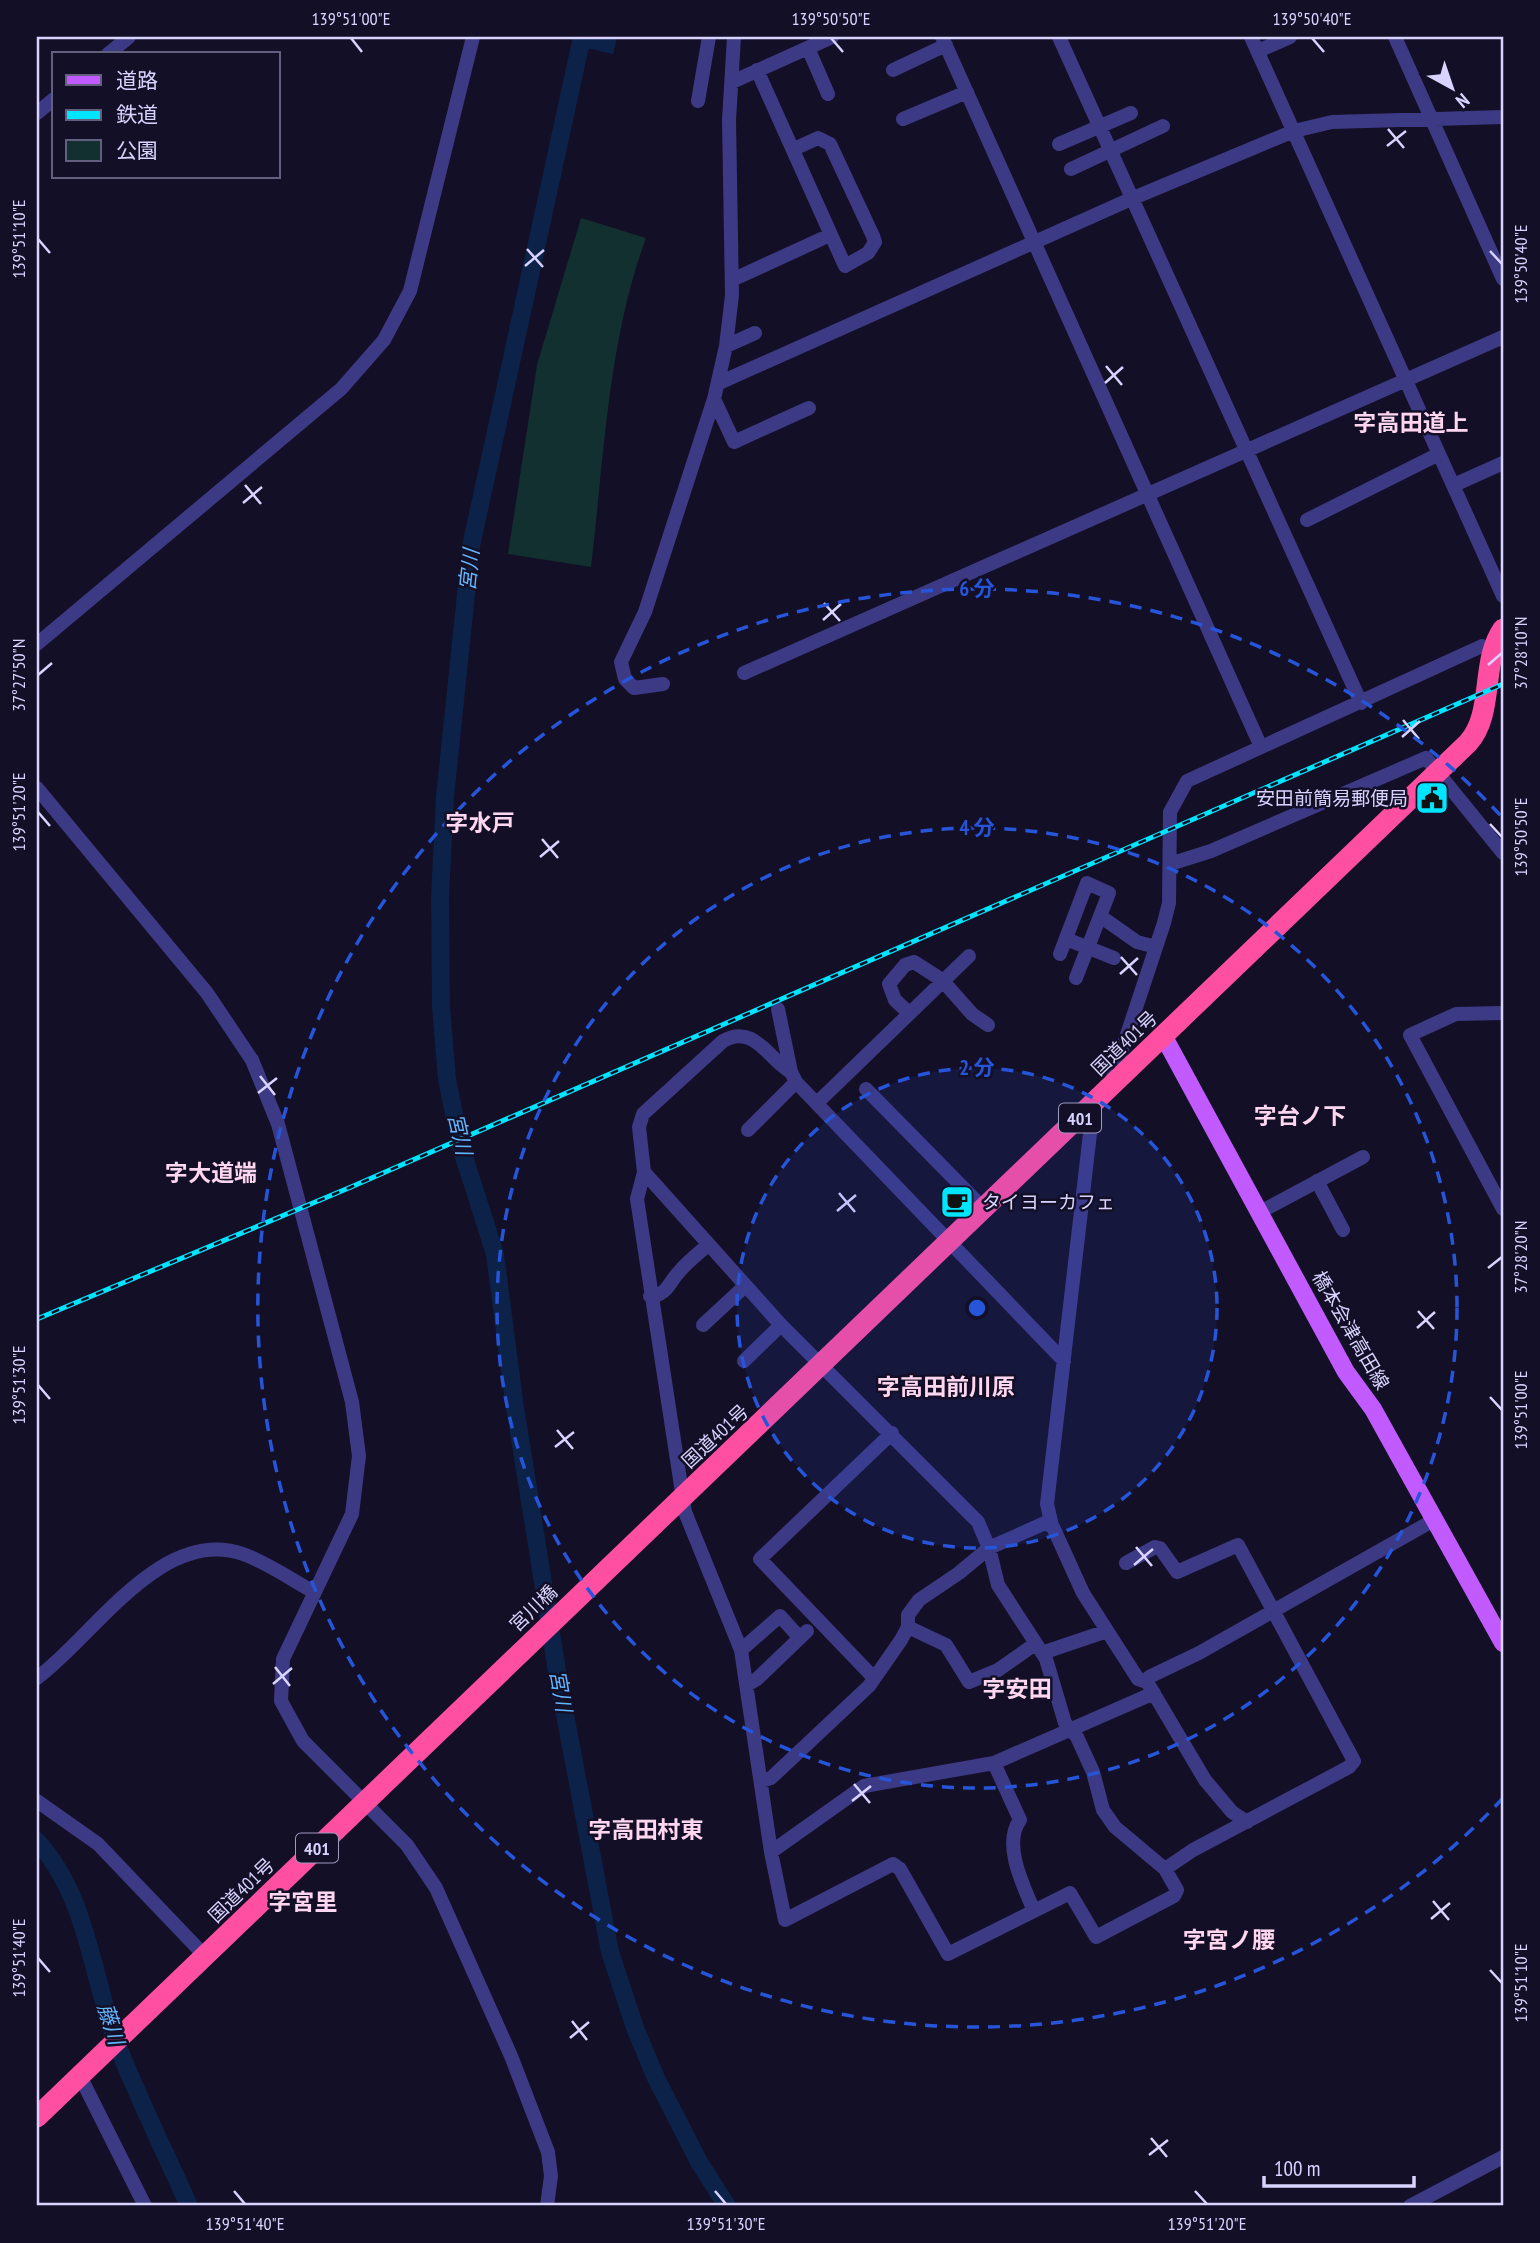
<svg xmlns="http://www.w3.org/2000/svg" width="1540" height="2243" font-family="'PT Sans Narrow','Noto Sans JP',sans-serif">
<style>
.green{fill:#12302f}
.water{fill:#0c2248}
.lines{fill:none;stroke-linecap:round;stroke-linejoin:round}
.stream{stroke:#0c2248;stroke-width:2.5}
.river{stroke:#0c2248;stroke-width:18}
.minor{stroke:#3d3a85;stroke-width:14}
.major{stroke:#c25bff;stroke-width:18}
.highway{stroke:#ff4fa3;stroke-width:21}
.rail-casing{stroke:#00e5ff;stroke-width:5}
.rail{stroke:#130f26;stroke-width:2.5;stroke-dasharray:8;stroke-linecap:butt}
.ticks{fill:none;stroke:#d9d4ff;stroke-width:2.5}
.ring{fill:none;stroke:#2655da;stroke-width:3.5;stroke-dasharray:12 9}
.labels{text-anchor:middle;dominant-baseline:central;stroke-width:5;stroke-linejoin:round;paint-order:stroke}
.shield{fill:#130f26;stroke:#9e99be;stroke-width:2}
.shield-label{font-size:18px;font-weight:bold;fill:#d9d4ff}
.poi-label{font-size:19px;fill:#d9d4ff;stroke:#130f26;text-anchor:end}
.street-label{font-size:19px;fill:#d9d4ff;stroke:#130f26}
.water-label{font-size:21px;font-style:italic;fill:#62b6ff;stroke:#130f26}
.quarter-label{font-size:23px;font-weight:bold;fill:#ffd6f0;stroke:#130f26}
.centre{fill:#2655da;stroke:#130f26;stroke-width:3.5}
.ring-label{font-size:21px;text-anchor:middle;font-weight:bold;fill:#2655da;stroke:#130f26;stroke-width:5;stroke-linejoin:round;paint-order:stroke}
.neatline{fill:none;stroke:#d9d4ff;stroke-width:2.5}
.ticks-label{font-size:18px;text-anchor:middle;fill:#d9d4ff}
</style>
<rect width="100%" height="100%" fill="#130f26"/>
<!-- green -->
<path class="green" d="M581,218L646,238C608,341 604,458 591,567L508,554L537,365Z"/>
<!-- water -->
<path class="water" d="M576,37H617L613,54L573,45Z"/>
<g class="lines">
<!-- stream -->
<path class="stream" d="M37,1851L44,1849"/>
<!-- river -->
<path class="river" d="M582,37L471,546L445,797L440,897L441,1007L447,1079L460,1144L495,1254L514,1401L559,1683L610,1952L635,2028L656,2078L699,2162L727,2206
M37,1841C89,1898 92,1981 119,2049C140,2102 166,2154 189,2206"/>
<!-- minor -->
<path class="minor" d="M942,37L1261,747
M1059,37L1361,703
M1251,37L1503,596
M1395,37L1503,279
M808,48L828,94
M1258,51L1290,37
M108,54L129,37
M757,70L845,266L868,253L875,242L873,236L830,144L818,138L794,149
M893,70L946,45
M732,82L832,37
M698,101L709,37
M37,113L54,99
M903,119L967,92
M1059,144L1131,113
M1071,169L1163,126
M732,280L830,235
M726,346L755,333
M719,383L1131,199L1294,131L1332,122L1503,117
M714,399L734,442L809,408
M1454,485L1503,463
M1307,520L1439,454
M37,644L341,389L384,340L410,291L473,37
M744,673L1503,337
M663,684L634,688L625,679L621,662L645,612L714,399L726,346L732,295L729,120L734,37
M37,788L207,993L252,1060L278,1124L352,1402L359,1456L352,1514L283,1659L281,1701L303,1741L407,1845L436,1888L511,2056L548,2152L551,2176L547,2206
M1170,864L1211,851L1426,758L1503,853
M1100,916L1137,942L1156,947
M1066,939L1114,958
M1060,954L1087,883L1109,893L1076,978
M778,1009L791,1072L796,1082L1064,1361
M908,1012L895,1000L889,984L905,965L914,962L942,980L972,1014L988,1025
M1503,1013L1456,1014L1410,1035L1503,1209
M791,1072C769,1060 754,1023 723,1041L643,1114L639,1127L644,1172L781,1325L978,1522L989,1548L998,1585L1046,1659L1065,1723L1077,1737L1093,1772L1103,1810L1115,1827L1165,1869L1193,1850L1349,1767L1354,1761L1238,1545L1177,1572L1160,1548L1155,1547L1126,1563
M1110,1086L1164,923L1169,903L1170,812L1187,781L1482,646
M866,1089L984,1209
M817,1103L969,956
M748,1130L796,1082
M644,1172L637,1199L685,1512L741,1650L771,1852L785,1920L893,1864L900,1869L948,1954L1070,1893L1096,1937L1174,1896L1177,1890L1165,1869
M1317,1181L1343,1230
M1260,1212L1363,1157
M650,1296C667,1296 669,1282 679,1272C687,1262 699,1253 708,1245
M703,1325L745,1286
M744,1361L781,1325
M1052,1526L1047,1504L1091,1125L1085,1112
M908,1627L946,1645L969,1682L998,1670L1035,1644
M741,1650L780,1616L800,1638
M1042,1653L1107,1631
M37,1678C94,1636 161,1526 243,1554C268,1563 292,1580 314,1592
M874,1678L760,1559L892,1433
M747,1685L757,1679L807,1631
M994,1763L1020,1820C1002,1844 1024,1887 1034,1911
M761,1781L771,1778L869,1686L901,1640L908,1627V1615L919,1600L959,1573L989,1548L1045,1523L1053,1527L1083,1593L1138,1679L1147,1682
M37,1801L98,1844L205,1956
M1247,1822L1232,1812L1205,1780L1147,1682L1149,1677L1199,1653L1434,1520
M771,1852L864,1786L994,1763L1154,1693
M80,2076L145,2206
M1410,2206L1503,2157"/>
<!-- major -->
<path class="major" d="M1164,1037L1346,1372L1373,1409L1503,1643"/>
<!-- highway -->
<path class="highway" d="M37,2117L1468,743C1495,713 1480,662 1503,629"/>
<defs>
<path id="rail" d="M37,1319L351,1187L1503,684"/>
</defs>
<!-- rail casing -->
<use href="#rail" class="rail-casing"/>
<!-- rail -->
<use href="#rail" class="rail"/>
</g>
<!-- ticks -->
<path class="ticks" d="M351,38L362,52M831,38L843,52M1312,38L1324,52M1388,129L1404,148M1387,146L1406,131M38,239L50,253M527,249L543,267M1490,251L1502,264M525,266L544,250M1106,366L1122,385M1105,383L1123,367M245,485L261,504M243,503L262,487M824,603L840,621M823,620L841,604M1488,665L1502,653M38,675L52,663M1403,720L1419,739M1402,737L1420,721M38,812L50,826M1490,824L1502,837M542,839L558,858M540,857L559,841M1121,957L1137,975M1120,974L1138,958M260,1076L275,1095M258,1093L277,1078M839,1193L855,1212M837,1211L856,1195M1488,1268L1502,1257M1418,1311L1434,1329M1417,1328L1435,1312M38,1385L50,1399M1490,1397L1502,1410M557,1430L573,1449M555,1447L574,1432M1136,1547L1152,1566M1134,1565L1153,1549M275,1667L290,1686M273,1684L292,1668M854,1784L870,1803M852,1801L871,1786M1433,1901L1449,1920M1431,1919L1450,1903M38,1958L50,1972M1490,1970L1502,1983M572,2021L587,2040M570,2038L589,2022M1151,2138L1167,2157M1149,2155L1168,2140M234,2191L245,2204M715,2191L726,2204M1195,2191L1207,2204"/>
<!-- distance rings -->
<circle cx="977" cy="1308" r="240" fill="#2655da" fill-opacity=".12"/>
<g class="ring">
<circle cx="977" cy="1308" r="240"/>
<circle cx="977" cy="1308" r="480"/>
<path d="M1503 1798A719 719 0 1 1 1503 818"/>
</g>
<!-- icons -->
<defs>
<symbol id="civic-square" viewBox="-11 -11 22 22"><rect x="-9" y="-9" width="18" height="18" rx="4" fill="#00e5ff" stroke="#130f26"/><path d="M-.6-6.5H3V-4.5H.6V-3L4-1V1h2V6H-6V1h2V-1L-.6-3ZM-1.2 2.5V6h2.4V2.5Z" fill="#111"/></symbol>
<symbol id="cafe-square" viewBox="-11 -11 22 22"><rect x="-9" y="-9" width="18" height="18" rx="4" fill="#00e5ff" stroke="#130f26"/><path d="M-5.5-4.5H6V0H3Q3 3.5 0 3.5H-2.5Q-5.5 3.5-5.5 0ZM3-3.2v2h1.7v-2ZM-6 4.5H4V6H-6Z" fill="#111"/></symbol>
</defs>
<g fill-rule="evenodd">
<use href="#civic-square" x="1413" y="779" width="38" height="38"/>
<use href="#cafe-square" x="938" y="1183" width="38" height="38"/>
</g>
<g class="labels">
<!-- shield labels -->
<g class="shield">
<rect x="1059" y="1103.5" width="42" height="29" rx="5"/>
<rect x="296" y="1833.5" width="42" height="29" rx="5"/>
</g>
<g class="shield-label">
<text x="1080" y="1118">401</text>
<text x="317" y="1848">401</text>
</g>
<!-- poi labels -->
<g class="poi-label">
<text x="1408" y="798">安田前簡易郵便局</text>
<text x="982" y="1202" text-anchor="start">タイヨーカフェ</text>
</g>
<!-- street labels -->
<g class="street-label">
<text transform="translate(1124 1043) rotate(-44)">国道401号</text>
<text transform="translate(1351 1330) rotate(60)">橋本会津高田線</text>
<text transform="translate(715 1436) rotate(-43)">国道401号</text>
<text transform="translate(533 1608) rotate(-44)">宮川橋</text>
<text transform="translate(241 1890) rotate(-44)">国道401号</text>
</g>
<!-- water labels -->
<g class="water-label">
<text transform="translate(469 570) rotate(-84)">宮川</text>
<text transform="translate(460 1134) rotate(77)">宮川</text>
<text transform="translate(561 1691) rotate(80)">宮川</text>
<text transform="translate(111 2024) rotate(72)">藤川</text>
</g>
<!-- quarter labels -->
<g class="quarter-label">
<text x="1411" y="422">字高田道上</text>
<text x="480" y="822">字水戸</text>
<text x="1300" y="1115">字台ノ下</text>
<text x="211" y="1172">字大道端</text>
<text x="946" y="1386">字高田前川原</text>
<text x="1017" y="1688">字安田</text>
<text x="646" y="1829">字高田村東</text>
<text x="303" y="1901">字宮里</text>
<text x="1229" y="1939">字宮ノ腰</text>
</g>
</g>
<circle cx="977" cy="1308" r="10" class="centre"/>
<g class="ring-label">
<text x="977" y="596">6 分</text>
<text x="977" y="835">4 分</text>
<text x="977" y="1075">2 分</text>
</g>
<!-- border -->
<rect width="1540" height="2243" fill="none" stroke="#130f26" stroke-width="77"/>
<!-- legend -->
<rect x="52" y="52" width="228" height="126" fill="#130f26" stroke="#625e7d" stroke-width="2"/>
<rect x="66" y="75" width="35" height="10" fill="#c25bff" stroke="#625e7d" stroke-width="2"/>
<text x="116" y="88" font-size="21" fill="#d9d4ff">道路</text>
<rect x="66" y="110" width="35" height="10" fill="#00e5ff" stroke="#625e7d" stroke-width="2"/>
<text x="116" y="122" font-size="21" fill="#d9d4ff">鉄道</text>
<rect x="66" y="140" width="35" height="21" fill="#12302f" stroke="#625e7d" stroke-width="2"/>
<text x="116" y="158" font-size="21" fill="#d9d4ff">公園</text>
<!-- north arrow -->
<g transform="translate(1452 88) rotate(140)" stroke="#130f26" stroke-width="5" paint-order="stroke">
<path d="M0-5L12 26L0 18L-12 26Z" fill="#d9d4ff"/>
<text y="-10" font-size="19" font-weight="bold" text-anchor="middle" fill="#d9d4ff">N</text>
</g>
<!-- scale -->
<path d="M1264 2176v10h150v-10" fill="none" stroke="#d9d4ff" stroke-width="3.5"/>
<text x="1274" y="2176" font-size="21" fill="#d9d4ff" stroke="#130f26" stroke-width="5" paint-order="stroke">100 m</text>
<rect x="38" y="38" width="1464" height="2166" class="neatline"/>
<g class="ticks-label">
<text x="351" y="25">139°51'00"E</text>
<text x="831" y="25">139°50'50"E</text>
<text x="1312" y="25">139°50'40"E</text>
<text transform="translate(19 239) rotate(-90)" y="6">139°51'10"E</text>
<text transform="translate(1521 264) rotate(-90)" y="6">139°50'40"E</text>
<text transform="translate(1521 653) rotate(-90)" y="6">37°28'10"N</text>
<text transform="translate(19 675) rotate(-90)" y="6">37°27'50"N</text>
<text transform="translate(19 812) rotate(-90)" y="6">139°51'20"E</text>
<text transform="translate(1521 837) rotate(-90)" y="6">139°50'50"E</text>
<text transform="translate(1521 1257) rotate(-90)" y="6">37°28'20"N</text>
<text transform="translate(19 1385) rotate(-90)" y="6">139°51'30"E</text>
<text transform="translate(1521 1410) rotate(-90)" y="6">139°51'00"E</text>
<text transform="translate(19 1958) rotate(-90)" y="6">139°51'40"E</text>
<text transform="translate(1521 1983) rotate(-90)" y="6">139°51'10"E</text>
<text x="245" y="2230">139°51'40"E</text>
<text x="726" y="2230">139°51'30"E</text>
<text x="1207" y="2230">139°51'20"E</text>
</g>
</svg>
